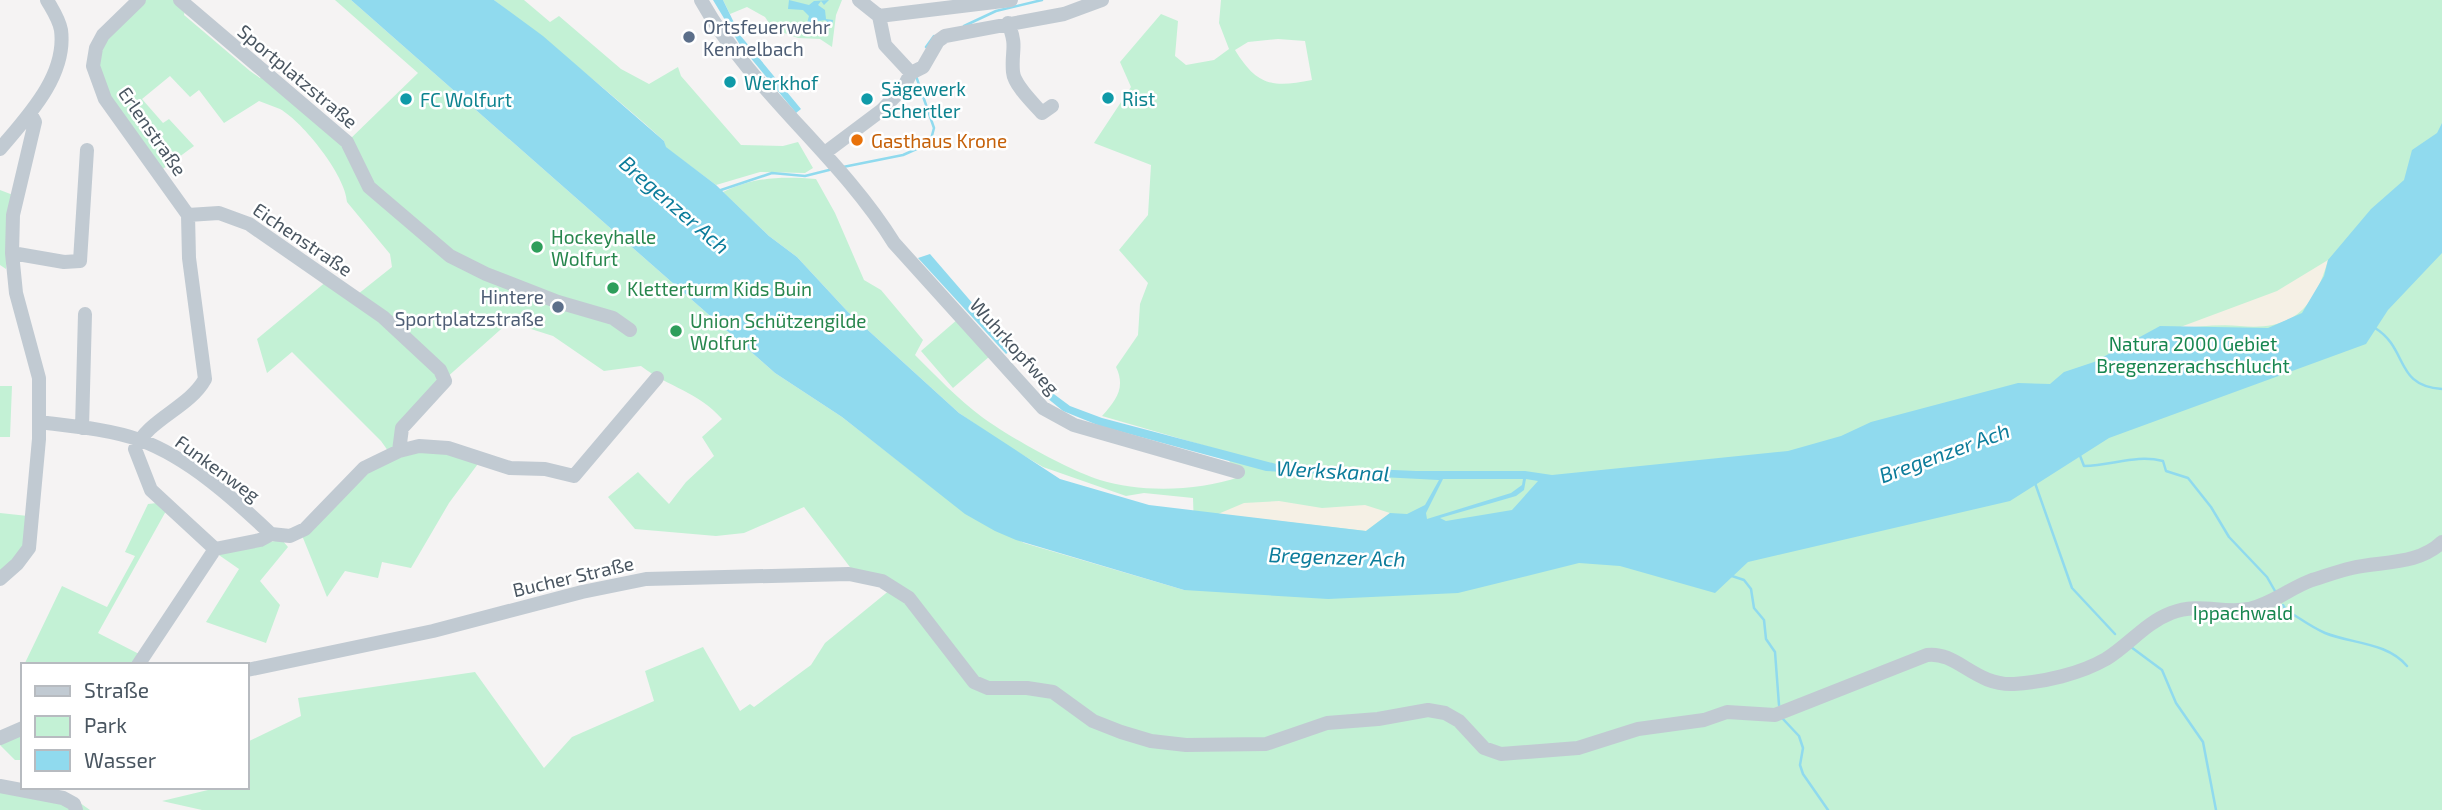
<svg xmlns="http://www.w3.org/2000/svg" width="2442" height="810" font-family="'Exo 2',sans-serif">
<style>
.green{fill:#c3f1d5;fill-rule:evenodd}
.sand{fill:#f5f0e5}
.water{fill:#90daee;fill-rule:evenodd}
.lines{fill:none;stroke-linecap:round;stroke-linejoin:round}
.stream{stroke:#90daee;stroke-width:2.5}
.minor{stroke:#c1cad2;stroke-width:14}
.service-dot{fill:#5c6f8a;stroke:#fff;stroke-width:2.5}
.culture-dot{fill:#0f9aa8;stroke:#fff;stroke-width:2.5}
.food-dot{fill:#e8710a;stroke:#fff;stroke-width:2.5}
.leisure-dot{fill:#2e9e5b;stroke:#fff;stroke-width:2.5}
.labels{text-anchor:middle;dominant-baseline:central;stroke-width:5;stroke-linejoin:round;paint-order:stroke}
.service-label{font-size:19px;fill:#4e5e75;stroke:#fff;text-anchor:start}
.street-label{font-size:19px;fill:#4a5661;stroke:#fff}
.culture-label{font-size:19px;fill:#0d838f;stroke:#fff;text-anchor:start}
.food-label{font-size:19px;fill:#c56008;stroke:#fff;text-anchor:start}
.leisure-label{font-size:19px;fill:#27864d;stroke:#fff;text-anchor:start}
.park-label{font-size:19px;fill:#17864f;stroke:#fff}
.water-label{font-size:21px;font-style:italic;fill:#0c7c9b;stroke:#fff}
</style>
<rect width="100%" height="100%" fill="#f5f3f3"/>
<!-- green -->
<path class="green" d="M138,0H174L185,9L184,15L250,71L260,78L263,73L347,142L418,73L335,0H351L775,373L842,417L938,492L1024,543L1184,590H1196L1193,498L1144,493L1126,496L1043,467L1009,447L959,413L848,312L797,257L769,236L723,192C755,177 781,176 816,179L835,213L864,280L881,290L923,340L915,355C936,376 958,399 982,417C1011,438 1066,469 1100,480C1141,493 1199,491 1239,477L1223,451L1102,416C1116,400 1126,388 1116,367L1138,335L1140,304L1148,283L1119,250L1148,215L1151,165L1094,143L1131,87L1120,62L1161,14L1178,21L1175,56L1186,65L1214,60L1229,49L1219,23L1221,0H2442V810H202L162,801L208,790V787H247V742L301,716L298,698L475,672L544,768L572,737L654,701L645,671L703,647L740,711L750,704L754,707L811,665L825,643L896,585L853,571L804,507L744,533L716,536L635,529L608,497L638,472L669,504L686,482L714,456L702,437L722,419C697,391 670,388 641,366L604,371L553,336L509,322L445,379L396,441L480,461L449,503L411,568L382,562L378,578L345,571L327,597L301,533L334,500L391,455L381,441L292,352L267,373L257,339L327,281L353,298L392,267L390,254L347,202C346,176 303,122 280,109C273,106 266,104 259,101L224,123L199,90L190,97L170,76L142,99L163,123L169,119L194,146L160,171L105,99L97,48ZM1278,39L1305,41L1312,80C1273,88 1257,86 1235,50L1248,42Z
M494,0H524L550,22L559,16L621,69L649,84L678,67L681,76L741,145L783,146L798,142L813,168L805,173L760,172L716,185L665,147L664,141C609,91 552,46 494,0Z
M723,0H842L836,15L832,47L820,39L798,38L773,29L765,17L747,7L730,14Z
M0,190L13,195L6,269L0,265Z
M958,319L990,356L953,388L921,351Z
M0,386H12L10,437H0Z
M157,503L166,511L98,633L141,655L134,665H24L62,586L107,607L135,556L125,552L148,504Z
M0,513L28,516L27,543L0,574Z
M282,540L288,547L260,581L280,605L266,643L206,622L239,569L216,553L221,549Z
M23,730V760H15L0,745Z
M0,789L73,798L90,810H0Z"/>
<!-- sand -->
<path class="sand" d="M2328,260C2314,310 2291,331 2240,326C2219,324 2196,327 2175,329L2277,291Z
M1279,501L1322,508L1365,505L1390,513L1366,531L1218,514L1244,503Z"/>
<!-- water -->
<path class="water" d="M351,0H494L543,36L664,141L666,147L716,185L769,236L797,257L848,312L959,413L1060,479L1149,505L1366,531L1390,513L1407,514L1425,505L1439,480L1266,471L1100,426L1063,411L1041,393L1047,389L1070,406L1102,418L1280,465L1416,471H1525L1552,475L1788,451L1841,436L1871,422L2018,383L2050,384L2064,372L2094,362L2160,326L2268,328L2302,313L2324,276L2328,260L2371,209L2404,180L2412,150L2437,133L2442,123V253L2388,310L2366,344L2109,438L2010,501L1748,562L1715,593L1620,566L1579,563L1458,593L1328,599L1184,590L1016,540L995,531L965,514L842,417L775,373ZM1443,479H1523L1522,485L1511,493L1427,519L1426,513ZM1526,479L1538,481L1512,510L1446,521L1440,518L1516,496L1524,490Z
M713,0H723L740,35L801,109L796,113L740,45Z
M789,0L809,5L814,1L829,0L824,5L821,1L818,5L825,10L826,19L833,20L832,26L825,20L807,23L809,16L803,10L788,9Z
M930,254L1012,349L1006,354L918,258Z"/>
<g class="lines">
<!-- stream -->
<path class="stream" d="M964,26L996,11L1042,0
M926,47L934,36
M843,167L903,155L930,143L934,128L916,76
M718,191L772,173L805,176L833,169
M2375,328C2409,349 2394,386 2442,389
M2079,453L2084,466C2112,466 2135,454 2163,461L2166,471L2188,478L2211,507L2229,537L2267,577L2275,591
M2035,483L2072,588L2115,634
M1729,575L1744,580L1751,589L1754,608L1764,620L1766,639L1775,652L1779,705
M2283,605L2286,610C2298,617 2311,627 2325,633C2352,644 2387,642 2407,666
M2131,647L2162,670L2176,703L2203,742L2216,810
M1783,719L1799,736L1803,748L1800,765L1803,774L1828,810"/>
<!-- minor -->
<path class="minor" d="M139,0L103,35L96,48L93,66L105,99L188,215
M180,0L347,142L369,187L450,256L486,274L558,302L613,318L630,330
M701,0C752,92 839,154 894,243L1043,408L1074,425L1238,472
M859,0L879,16L1011,0
M879,16L885,45L911,73
M1008,23C1018,47 1011,50 1013,72C1014,85 1033,103 1042,113L1052,106
M0,149C27,117 67,76 61,30C59,19 52,9 47,0
M826,152L882,110L903,88L911,73L923,67L938,41L945,36L1064,14L1102,0
M188,215L219,213L249,224L383,317L440,370L445,381L402,428L399,451
M188,215L189,258L205,379C189,408 148,419 135,449L151,490L215,549
M12,253L64,262L80,261L87,150
M39,422C72,426 109,429 140,440C189,458 234,499 271,534
M82,428L85,314
M0,579L17,564L29,548L39,439V378L16,293L12,253L13,215L35,122L30,113
M138,665L215,549L260,540L271,534L290,536L305,529L364,468L399,451L419,446L448,448L510,468L545,469L574,476L657,378
M247,670L433,631L582,592L646,579L849,574L882,581L909,598L974,682L988,688H1027L1053,692L1093,721L1121,732L1151,741L1186,745L1266,744L1327,723L1378,719L1428,710L1445,713L1459,721L1484,748L1501,754L1578,748L1638,729L1704,720L1727,712L1775,715L1927,655C1957,651 1975,686 2014,684C2044,682 2080,674 2106,659C2129,645 2145,623 2171,613C2200,602 2221,614 2249,609C2272,604 2290,588 2312,580C2325,576 2339,571 2352,568C2383,561 2418,565 2442,542
M0,738L23,728
M0,786L63,798L74,804L76,810"/>
</g>
<!-- markers -->
<g class="service-dot">
<circle cx="689" cy="37" r="7"/>
<circle cx="558" cy="307" r="7"/>
</g>
<g class="culture-dot">
<circle cx="730" cy="82" r="7"/>
<circle cx="1108" cy="98" r="7"/>
<circle cx="406" cy="99" r="7"/>
<circle cx="867" cy="99" r="7"/>
</g>
<circle class="food-dot" cx="857" cy="140" r="7"/>
<g class="leisure-dot">
<circle cx="537" cy="247" r="7"/>
<circle cx="613" cy="288" r="7"/>
<circle cx="676" cy="331" r="7"/>
</g>
<g class="labels">
<!-- service labels -->
<g class="service-label">
<text x="703" y="26">Ortsfeuerwehr<tspan x="703" dy="22">Kennelbach</tspan></text>
<text x="544" y="296" text-anchor="end">Hintere<tspan x="544" dy="22">Sportplatzstraße</tspan></text>
</g>
<!-- street labels -->
<g class="street-label">
<text transform="translate(298 76) rotate(40)">Sportplatzstraße</text>
<text transform="translate(153 131) rotate(55)">Erlenstraße</text>
<text transform="translate(303 239) rotate(34)">Eichenstraße</text>
<text transform="translate(1015 346) rotate(48)">Wuhrkopfweg</text>
<text transform="translate(218 468) rotate(36)">Funkenweg</text>
<text transform="translate(573 576) rotate(-13)">Bucher Straße</text>
</g>
<!-- culture labels -->
<g class="culture-label">
<text x="744" y="82">Werkhof</text>
<text x="881" y="88">Sägewerk<tspan x="881" dy="22">Schertler</tspan></text>
<text x="1122" y="98">Rist</text>
<text x="420" y="99">FC Wolfurt</text>
</g>
<!-- food labels -->
<g class="food-label">
<text x="871" y="140">Gasthaus Krone</text>
</g>
<!-- leisure labels -->
<g class="leisure-label">
<text x="551" y="236">Hockeyhalle<tspan x="551" dy="22">Wolfurt</tspan></text>
<text x="627" y="288">Kletterturm Kids Buin</text>
<text x="690" y="320">Union Schützengilde<tspan x="690" dy="22">Wolfurt</tspan></text>
</g>
<!-- park labels -->
<g class="park-label">
<text x="2193" y="343">Natura 2000 Gebiet<tspan x="2193" dy="22">Bregenzerachschlucht</tspan></text>
<text x="2243" y="612">Ippachwald</text>
</g>
<!-- water labels -->
<g class="water-label">
<text transform="translate(675 204) rotate(41)">Bregenzer Ach</text>
<text transform="translate(1944 452) rotate(-20)">Bregenzer Ach</text>
<text transform="translate(1333 470) rotate(3)">Werkskanal</text>
<text transform="translate(1337 556) rotate(2)">Bregenzer Ach</text>
</g>
</g>
<!-- legend -->
<rect x="21" y="663" width="228" height="126" fill="#ffffff" stroke="#b7bbc0" stroke-width="2"/>
<rect x="35" y="686" width="35" height="10" fill="#c1cad2" stroke="#b7bbc0" stroke-width="2"/>
<text x="84" y="698" font-size="21" fill="#4a5661">Straße</text>
<rect x="35" y="716" width="35" height="21" fill="#c3f1d5" stroke="#b7bbc0" stroke-width="2"/>
<text x="84" y="733" font-size="21" fill="#4a5661">Park</text>
<rect x="35" y="750" width="35" height="21" fill="#90daee" stroke="#b7bbc0" stroke-width="2"/>
<text x="84" y="768" font-size="21" fill="#4a5661">Wasser</text>
</svg>
